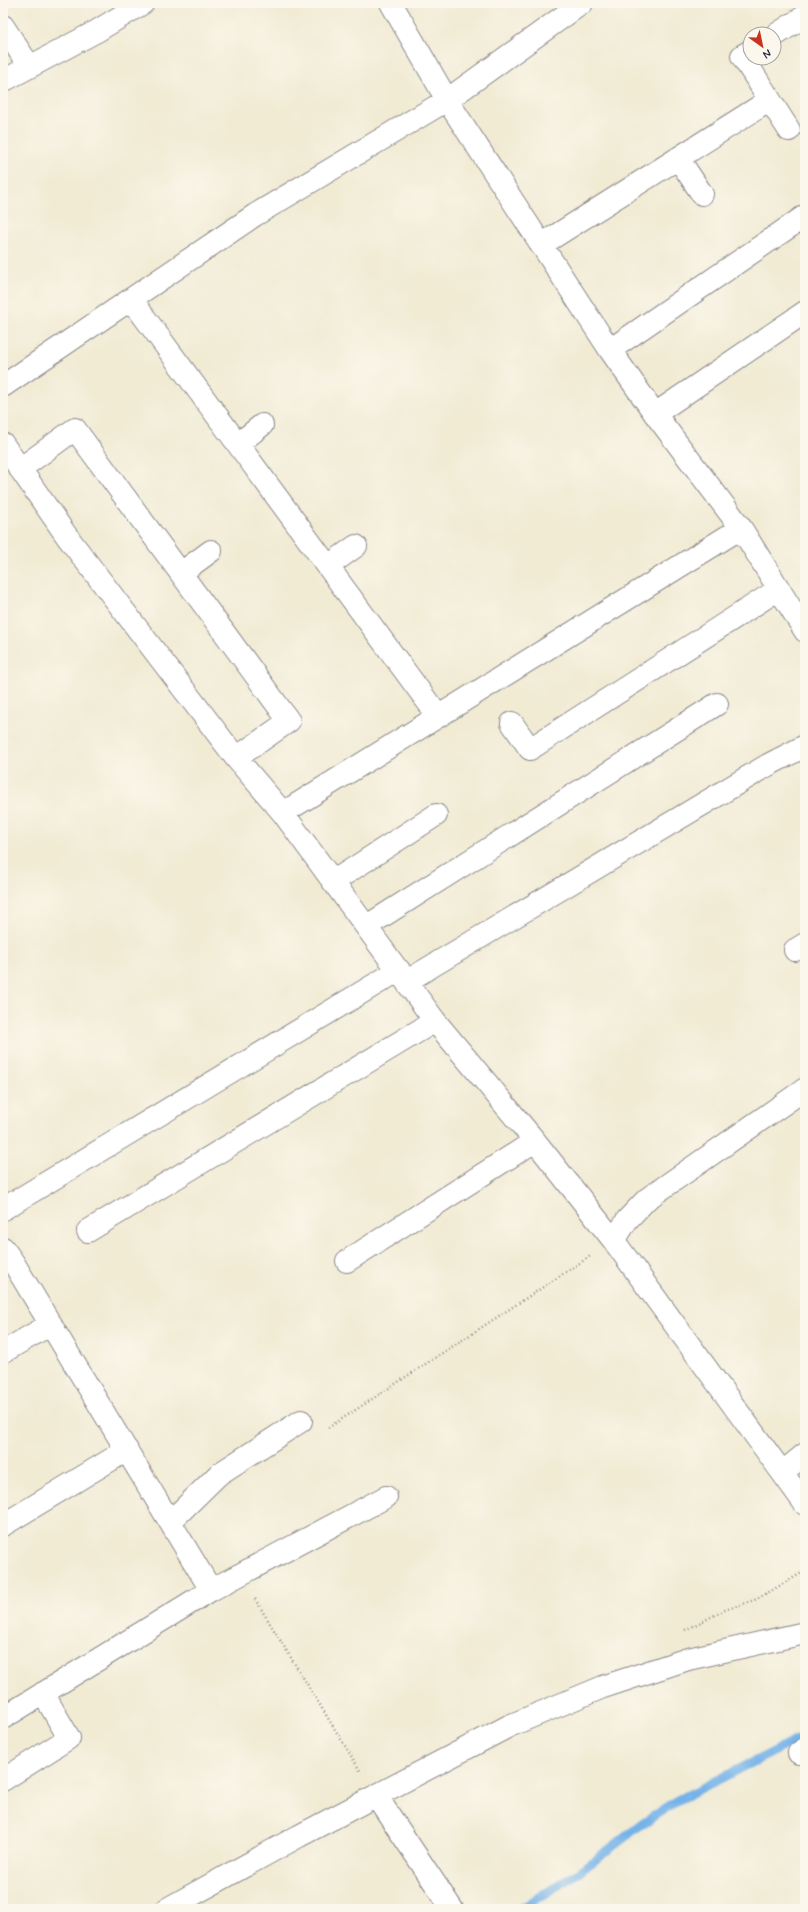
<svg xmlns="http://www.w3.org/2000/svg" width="808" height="1912" font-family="Mynerve,sans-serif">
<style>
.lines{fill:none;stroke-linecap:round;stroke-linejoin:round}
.stream{stroke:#75b2e8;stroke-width:9}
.minor-casing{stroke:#8a8688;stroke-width:24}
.path{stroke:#8a8688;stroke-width:2.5;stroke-dasharray:1 3;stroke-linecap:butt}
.minor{stroke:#fff;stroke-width:22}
</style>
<rect width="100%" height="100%" fill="#fbf7ec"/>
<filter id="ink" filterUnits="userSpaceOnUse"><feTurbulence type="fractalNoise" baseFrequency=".025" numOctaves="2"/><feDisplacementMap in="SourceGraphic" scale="8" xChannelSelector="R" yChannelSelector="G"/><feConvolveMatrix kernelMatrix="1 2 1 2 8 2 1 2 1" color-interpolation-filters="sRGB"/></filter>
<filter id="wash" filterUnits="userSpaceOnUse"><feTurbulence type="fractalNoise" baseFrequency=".012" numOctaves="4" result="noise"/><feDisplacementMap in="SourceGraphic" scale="16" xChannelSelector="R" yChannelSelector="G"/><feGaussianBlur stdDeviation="0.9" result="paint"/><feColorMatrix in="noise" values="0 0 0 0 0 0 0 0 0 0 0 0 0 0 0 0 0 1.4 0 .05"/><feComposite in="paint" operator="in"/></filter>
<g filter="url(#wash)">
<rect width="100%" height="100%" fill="#f1ebd4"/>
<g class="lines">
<!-- stream -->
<path class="stream" d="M520,1909L578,1873L642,1824L678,1800L805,1736"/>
</g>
</g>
<g filter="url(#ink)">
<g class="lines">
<defs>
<path id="minor" d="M391,3L447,100L610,350L655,414L741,528L805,631
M3,26L30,67
M774,36L805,16
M750,51L742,56L789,130
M3,81L97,31L143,3
M678,158L702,194
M541,245L770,100
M131,299L438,716
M610,350L805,216
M3,386L255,215L447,100L582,3
M655,414L805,312
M3,444L66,535L236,758L283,813L435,1021L535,1141L614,1241L805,1504
M238,444L262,425
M20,469L75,429L289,721L236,758
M328,566L356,546
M181,573L211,551
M512,723L530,749L779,589
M283,813L741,528
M334,881L436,815
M367,926L717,704
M795,950L805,944
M407,981L768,765L805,746
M3,1209L399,970
M88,1231L435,1021
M614,1241L627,1220L647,1199L805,1089
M3,1248L13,1262L211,1590
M347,1261L535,1141
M3,1352L51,1324
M783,1472L805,1454
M170,1522L219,1474L301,1421
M3,1525L127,1450
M3,1718L211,1590L386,1497
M799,1753L805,1749
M3,1780L69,1738L43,1693
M377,1797L452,1909
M167,1909L299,1836L509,1726L603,1687L688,1659L805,1633"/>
</defs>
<!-- minor casing -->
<use href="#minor" class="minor-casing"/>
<!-- path -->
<path class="path" d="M328,1428L592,1255
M255,1599L361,1772
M685,1630L725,1610L757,1599L805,1571"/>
<!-- minor -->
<use href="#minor" class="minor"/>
</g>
</g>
<!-- margin -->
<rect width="808" height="1912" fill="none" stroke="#fbf7ec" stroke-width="16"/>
<!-- north arrow -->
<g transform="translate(762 46) rotate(147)"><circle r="19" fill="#fbf7ec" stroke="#a4a2a5"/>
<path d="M0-3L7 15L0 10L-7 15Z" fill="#c8321e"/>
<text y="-6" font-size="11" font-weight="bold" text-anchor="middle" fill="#22223b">N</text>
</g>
</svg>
